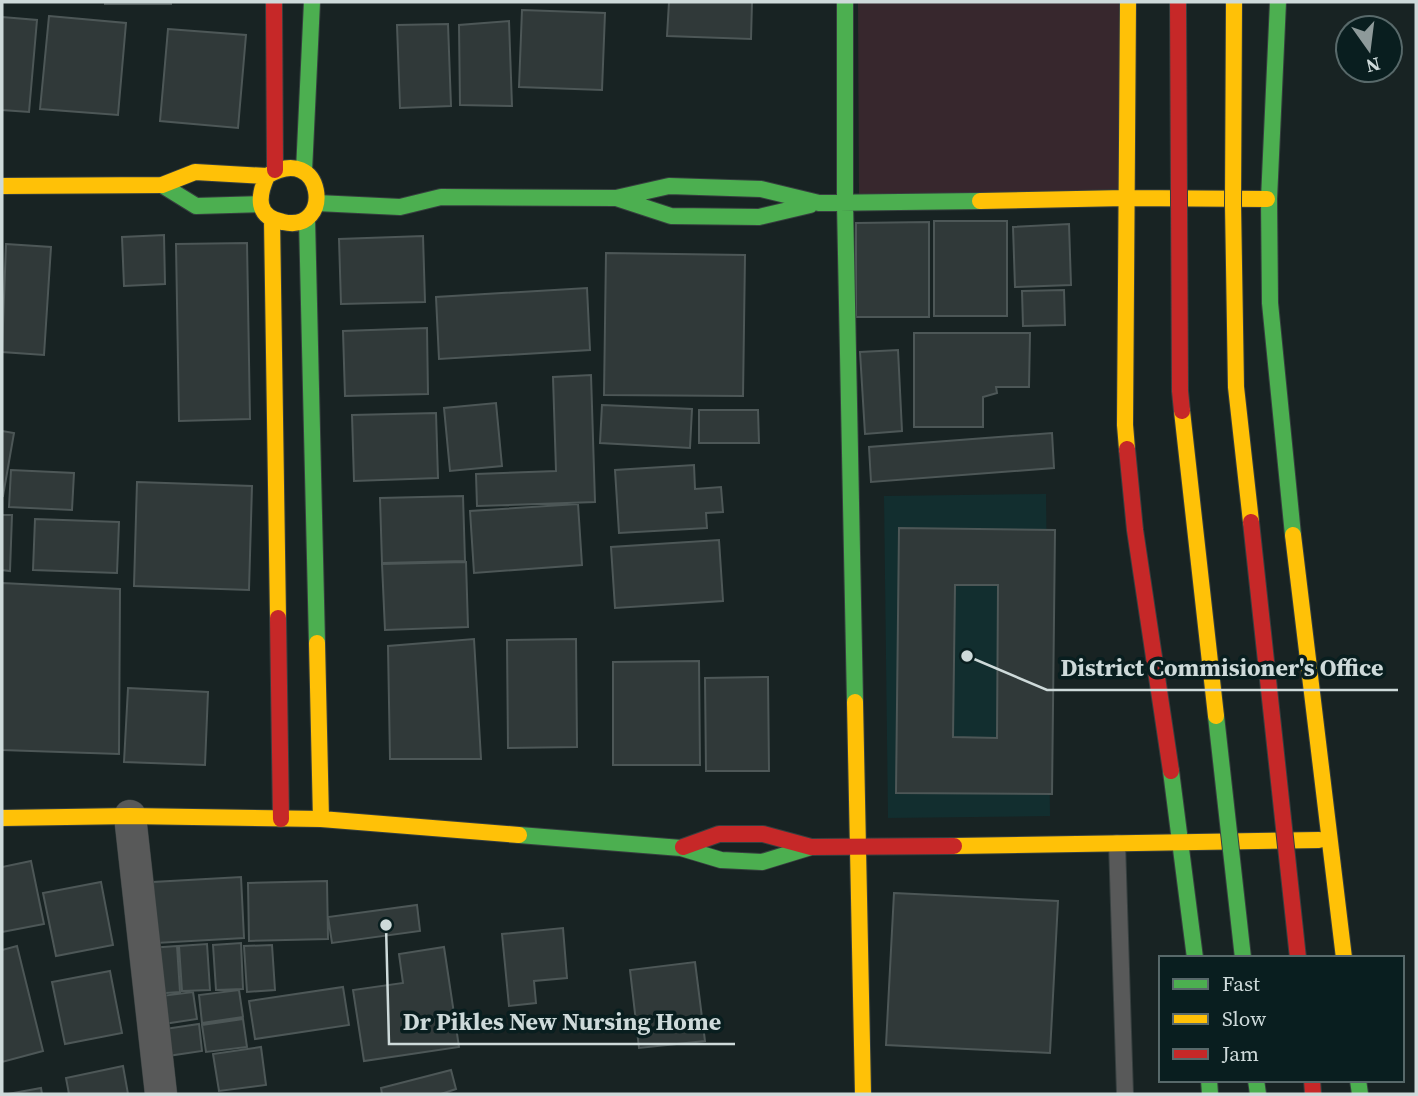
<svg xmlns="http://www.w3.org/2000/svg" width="1418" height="1096" font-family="'Source Serif 4',serif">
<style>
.built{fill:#122e2f}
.green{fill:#37272d}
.building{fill:#303939;stroke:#4d5757;stroke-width:2;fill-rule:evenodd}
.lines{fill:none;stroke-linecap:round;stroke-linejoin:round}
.lane-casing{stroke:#363f3f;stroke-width:18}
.street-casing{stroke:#363f3f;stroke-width:33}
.fast-casing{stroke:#363f3f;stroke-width:18}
.slow-casing{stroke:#363f3f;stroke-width:18}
.jam-casing{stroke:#363f3f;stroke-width:18}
.lane{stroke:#585959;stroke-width:16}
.street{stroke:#585959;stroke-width:32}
.fast{stroke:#4caf50;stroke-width:16}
.slow{stroke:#ffc107;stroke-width:16}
.jam{stroke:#c62828;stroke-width:16}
.fast-bridge-casing{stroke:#363f3f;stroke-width:18;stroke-linecap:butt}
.slow-bridge-casing{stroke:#363f3f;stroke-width:18;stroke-linecap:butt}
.jam-bridge-casing{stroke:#363f3f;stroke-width:18;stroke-linecap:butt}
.fast-bridge{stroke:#4caf50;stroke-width:16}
.slow-bridge{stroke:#ffc107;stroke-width:16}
.jam-bridge{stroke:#c62828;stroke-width:16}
.leader{fill:none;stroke:#cedada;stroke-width:2.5}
.callout-dot{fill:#cedada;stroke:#091e1f;stroke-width:2.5}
.callout-label{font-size:24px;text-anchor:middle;font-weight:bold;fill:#cedada;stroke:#091e1f;stroke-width:7;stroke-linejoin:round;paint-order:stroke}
</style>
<rect width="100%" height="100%" fill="#182323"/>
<!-- built -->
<path class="built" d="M1046,494L1050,816L888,818L884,496Z"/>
<!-- green -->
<path class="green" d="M858,2H1126L1125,198L859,202Z"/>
<!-- building -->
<path class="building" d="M105,2H171V4H105Z
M669,2H752L751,39L667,36Z
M522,10L605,13L602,90L519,87Z
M49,16L126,23L118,115L40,109Z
M2,17L37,20L29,112L2,110Z
M509,21L512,106L460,105L459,25Z
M448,24L451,106L400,108L397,25Z
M168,29L246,35L238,128L160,121Z
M934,221H1007V316H934Z
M929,222V317H856V223Z
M1069,224L1071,285L1015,287L1013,227Z
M164,235L165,284L124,286L122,237Z
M423,236L425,302L341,304L339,239Z
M247,243L250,419L179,421L176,244Z
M6,244L51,247L44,355L2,352Z
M606,253L745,255L743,396L604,395Z
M587,288L590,350L439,359L436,297Z
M1064,290L1065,325L1023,326L1022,291Z
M427,328L428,394L345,396L343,331Z
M914,333H1030L1029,387H996L997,393L983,397V427H914Z
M898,350L902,431L865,434L860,352Z
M591,375L595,502L477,506L476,474L556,471L553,377Z
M496,403L502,466L450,471L444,408Z
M602,405L692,409L690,448L600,443Z
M699,410H758L759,443H699Z
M436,413L438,478L354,481L352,415Z
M2,431L14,433L3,496H2Z
M1052,433L1054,468L871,482L869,447Z
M694,465L695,489L721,487L723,512L706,513L707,528L619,533L615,470Z
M11,470L74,473L72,510L9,507Z
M137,482L252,486L249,590L134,586Z
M463,496L465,561L382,563L380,498Z
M578,504L582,565L474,573L470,511Z
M2,515H12L10,571L2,570Z
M35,519L119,522L117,573L33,570Z
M899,528L1055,530L1052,794L896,793ZM955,585H998L997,738L953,737Z
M719,540L723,601L615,608L611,547Z
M466,562L468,627L385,630L382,564Z
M2,583L120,589L119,754L2,750Z
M474,639L481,759H390L388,646Z
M576,639L577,747L508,748L507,640Z
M699,661L700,765H613V662Z
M768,677L769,771H706L705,678Z
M128,688L208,692L205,765L124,762Z
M31,861L44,924L2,932V867Z
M241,877L244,938L156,943L153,882Z
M327,881L328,939L249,941L248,883Z
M101,882L113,945L56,956L43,893Z
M894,893L1058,901L1050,1053L886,1045Z
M417,905L420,931L332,943L328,917Z
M563,928L567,978L534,981L536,1003L509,1006L502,934Z
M241,943L243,989L216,990L213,945Z
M207,944L210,990L182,991L179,946Z
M272,945L275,990L247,992L244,946Z
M17,946L43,1051L2,1062V950Z
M177,946L180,992L152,994L149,948Z
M444,947L459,1047L364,1061L353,990L403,983L399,954Z
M695,962L705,1041L639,1048L630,970Z
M110,971L122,1033L65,1044L52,982Z
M343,987L349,1025L255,1039L249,1001Z
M239,990L243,1017L202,1023L199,995Z
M193,992L197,1019L157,1025L153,997Z
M243,1019L247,1047L206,1052L202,1025Z
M199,1024L202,1051L161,1057L158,1030Z
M261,1047L266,1085L219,1091L213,1054Z
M123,1066L128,1094H69L66,1078Z
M451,1070L456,1089L441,1094H382L381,1088Z
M41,1088L42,1094H8Z"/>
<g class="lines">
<defs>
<path id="lane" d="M1117,843L1125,1094"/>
<path id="street" d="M130,816L161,1094"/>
<path id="fast" d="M845,2V204L855,702
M1278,2L1269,199L1270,303L1293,535
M304,171L312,2
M162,185L196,206L261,204
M616,198L671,216L759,217L810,205
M317,203L400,207L441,197L616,198L669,186L761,189L819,203L980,201
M307,219L317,643
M1171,771L1195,958
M519,835L681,848L721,860L762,862L811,847
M1209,1080L1210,1094
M1256,1080L1258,1094
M1358,1080L1360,1094"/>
<path id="slow" d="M2,186L162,185L195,172L267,176C324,141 335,234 283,222C255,217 258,196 267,176
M980,201L1125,198L1267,199
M272,219L278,618
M1127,449L1125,425L1128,2
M1293,535L1344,958
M317,643L321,819
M855,702L863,1094
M2,818L130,816L321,819L519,835
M954,846L1319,840"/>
<path id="jam" d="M274,2L275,170
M1127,449L1135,530L1171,771
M278,618L281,819
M683,847L719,834H763L811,847L954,846
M1312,1080L1313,1094"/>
</defs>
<!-- lane casing -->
<use href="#lane" class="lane-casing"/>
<!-- street casing -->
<use href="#street" class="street-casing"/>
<!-- fast casing -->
<use href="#fast" class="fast-casing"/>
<!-- slow casing -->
<use href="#slow" class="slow-casing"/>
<!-- jam casing -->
<use href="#jam" class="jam-casing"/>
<!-- lane -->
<use href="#lane" class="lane"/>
<!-- street -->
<use href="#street" class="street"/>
<!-- fast -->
<use href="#fast" class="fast"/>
<!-- slow -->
<use href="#slow" class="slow"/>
<!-- jam -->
<use href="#jam" class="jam"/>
<defs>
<path id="fast-bridge" d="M1216,716L1243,958"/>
<path id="slow-bridge" d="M1234,2L1233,204L1236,387L1251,522
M1182,411L1216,716"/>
<path id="jam-bridge" d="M1178,2L1180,391L1182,411
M1251,522L1298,958"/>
</defs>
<!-- fast-bridge casing -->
<use href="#fast-bridge" class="fast-bridge-casing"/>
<!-- slow-bridge casing -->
<use href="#slow-bridge" class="slow-bridge-casing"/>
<!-- jam-bridge casing -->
<use href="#jam-bridge" class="jam-bridge-casing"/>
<!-- fast-bridge -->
<use href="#fast-bridge" class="fast-bridge"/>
<!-- slow-bridge -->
<use href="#slow-bridge" class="slow-bridge"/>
<!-- jam-bridge -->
<use href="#jam-bridge" class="jam-bridge"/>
</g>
<!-- callouts -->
<path class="leader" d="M967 656L1047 690H1398M386 925L389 1044H735"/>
<g class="callout-dot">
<circle cx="967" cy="656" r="7"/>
<circle cx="386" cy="925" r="7"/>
</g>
<g class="callout-label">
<text x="1222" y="676">District Commisioner's Office</text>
<text x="562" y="1030">Dr Pikles New Nursing Home</text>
</g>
<!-- border -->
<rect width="1418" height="1096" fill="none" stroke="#cedada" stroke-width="7"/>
<!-- legend -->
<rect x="1159" y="956" width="245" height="126" fill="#091e1f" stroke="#58696a" stroke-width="2"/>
<rect x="1173" y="979" width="35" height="10" fill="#4caf50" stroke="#58696a" stroke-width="2"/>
<text x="1222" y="991" font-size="21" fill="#cedada">Fast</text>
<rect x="1173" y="1014" width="35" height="10" fill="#ffc107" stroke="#58696a" stroke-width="2"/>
<text x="1222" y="1026" font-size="21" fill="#cedada">Slow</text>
<rect x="1173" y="1049" width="35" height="10" fill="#c62828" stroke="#58696a" stroke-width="2"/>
<text x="1222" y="1061" font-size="21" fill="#cedada">Jam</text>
<!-- north arrow -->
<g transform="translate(1369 49) rotate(166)"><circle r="33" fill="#091e1f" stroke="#58696a" stroke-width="2"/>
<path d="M0-5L12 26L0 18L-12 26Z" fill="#8e9a9a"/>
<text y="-10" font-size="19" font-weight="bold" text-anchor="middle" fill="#cedada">N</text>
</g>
</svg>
